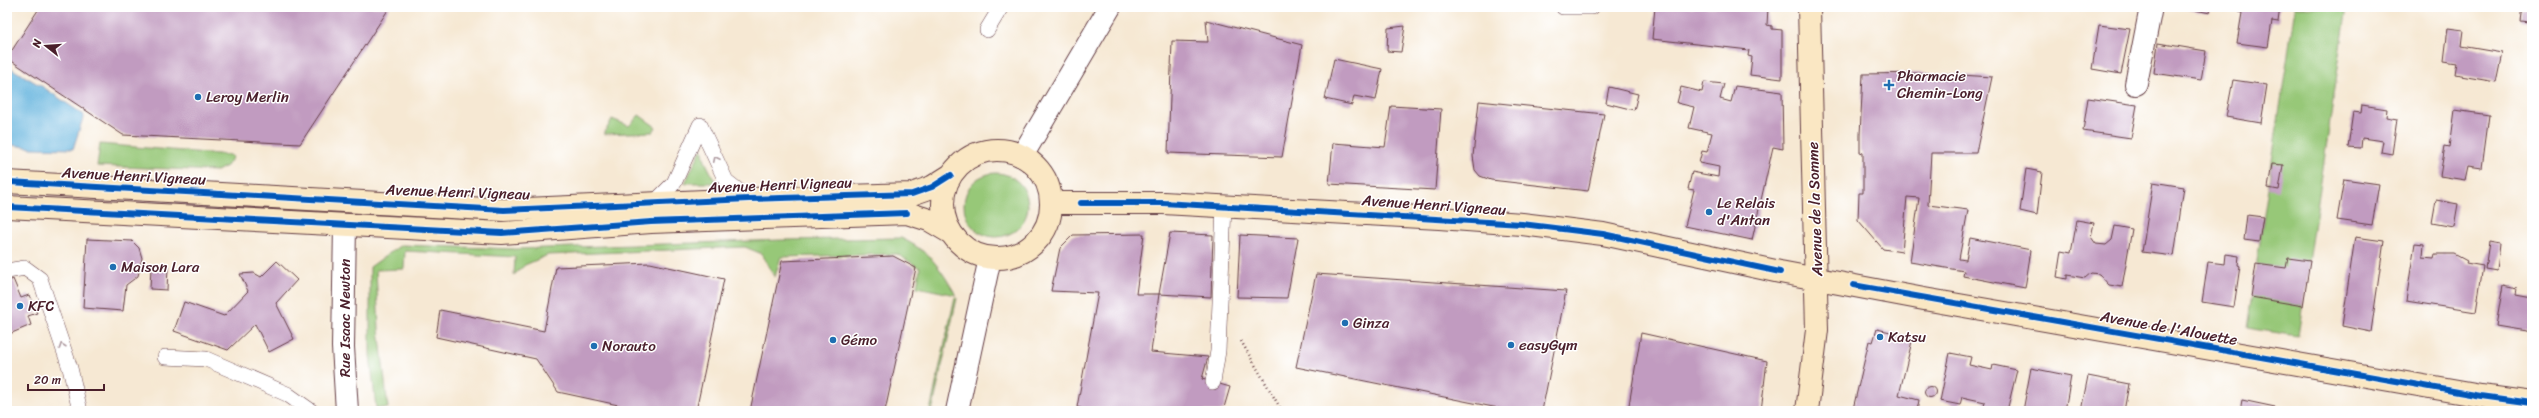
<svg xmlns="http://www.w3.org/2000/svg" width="2539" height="418" font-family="Sriracha,sans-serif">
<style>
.green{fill:#97c878;stroke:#707452}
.water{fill:#62b2dd;stroke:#566884}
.building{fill:#c19bc0}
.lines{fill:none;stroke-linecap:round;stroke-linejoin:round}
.lane-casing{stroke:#643d44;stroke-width:16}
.street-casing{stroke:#643d44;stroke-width:24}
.secondary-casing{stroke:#643d44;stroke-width:24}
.path{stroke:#643d44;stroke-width:2.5;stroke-dasharray:1 3;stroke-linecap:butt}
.lane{stroke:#fff;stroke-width:15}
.street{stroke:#fff;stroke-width:22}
.secondary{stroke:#fae7c3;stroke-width:22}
.cycleway-casing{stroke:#fff;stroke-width:8}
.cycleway{stroke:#0057b8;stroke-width:6}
.oneway{stroke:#ae9aa0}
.poi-dot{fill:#1f6fb2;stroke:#fff;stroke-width:1.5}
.labels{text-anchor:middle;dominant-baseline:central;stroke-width:3;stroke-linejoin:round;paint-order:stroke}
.poi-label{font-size:15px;fill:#4a1f2b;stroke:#fff;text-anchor:start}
.street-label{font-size:15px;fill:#4a1f2b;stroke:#fff}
</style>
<rect width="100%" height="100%" fill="#fff"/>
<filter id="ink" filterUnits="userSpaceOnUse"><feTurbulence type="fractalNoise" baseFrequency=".025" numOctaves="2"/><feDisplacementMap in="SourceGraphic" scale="8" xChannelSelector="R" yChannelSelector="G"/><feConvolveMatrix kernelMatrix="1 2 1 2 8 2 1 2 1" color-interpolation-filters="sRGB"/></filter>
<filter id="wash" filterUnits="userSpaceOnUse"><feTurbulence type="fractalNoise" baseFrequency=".012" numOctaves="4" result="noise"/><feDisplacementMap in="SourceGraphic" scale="16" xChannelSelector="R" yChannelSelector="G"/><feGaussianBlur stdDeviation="0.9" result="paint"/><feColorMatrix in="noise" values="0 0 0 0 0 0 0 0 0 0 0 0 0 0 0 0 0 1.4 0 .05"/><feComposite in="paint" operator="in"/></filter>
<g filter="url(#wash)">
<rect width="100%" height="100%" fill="#f6e8d3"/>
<!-- green -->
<path class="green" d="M2295,7H2347L2298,336L2247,328Z
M639,115L656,127L653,132L604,134L612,119L629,126Z
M100,144L230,155L233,157L227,166L217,171L97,166Z
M702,148L705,161L716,183H685Z
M964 205a32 32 0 1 1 64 0a32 32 0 1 1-64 0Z
M901,238C931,252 940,268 956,295L917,287L920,268L897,254L781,257L775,277L762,254L745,247L548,255L525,265L514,275L515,257L405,251L404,269L376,270L379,329L388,408H376L370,355V267L401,245L516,249L781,240Z
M955,297L957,298L932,411H930Z"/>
<!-- water -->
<path class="water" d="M7,66L43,87L84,115L73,149L32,148L7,144Z"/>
<g id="blocks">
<!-- building -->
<path class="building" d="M40,7H390L300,144L123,135L7,58Z
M1655,7H1768L1767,25L1772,26V29L1782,30V79L1750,75L1752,57L1748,56L1749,50L1652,39Z
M2180,7H2211L2210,13Z
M2239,7H2280L2278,22L2272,21L2268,47L2237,43L2242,13L2239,12Z
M2522,7H2532V33L2528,32L2529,22L2520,21Z
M1206,20L1302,45L1282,157L1168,153L1172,41L1208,42Z
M2099,25L2130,29L2121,74L2092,69Z
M1405,26L1401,52L1387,51L1388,28Z
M2448,28L2463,30L2461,46L2502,53L2496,82L2455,75L2457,63L2444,61Z
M2158,43L2206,51L2201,80L2154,73Z
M1334,59L1382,69L1376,100L1354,96L1352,105L1325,99Z
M1929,73L1992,77L1976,153H1931L1928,205L1968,210L1959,259L1966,260L1970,238L2031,250L2025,288L1963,276L1964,271L1910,262L1919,198L1907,197L1902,252L1883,249L1858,220L1859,193H1863V153L1860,152V135L1863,74Z
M2233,80L2267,85L2261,123L2226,117Z
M1704,82L1724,84L1720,99L1731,102L1735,86L1782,92L1783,149L1773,147L1752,240L1685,226L1694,190L1688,189L1692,172L1718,177L1719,167L1699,163L1702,151L1707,152L1712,133L1689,128L1694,107L1677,103L1681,87L1702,92Z
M1609,87L1638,94L1634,110L1606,103Z
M2088,98L2137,105L2131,138L2083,131Z
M1479,101L1604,114L1588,191L1491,180L1480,176L1475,170L1473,156Z
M2362,105L2387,109L2386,117L2397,119L2392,154L2381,152L2383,141L2362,138L2361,148L2348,147L2353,112L2361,113Z
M1391,106L1441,109L1435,190L1329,184L1333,143L1385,147Z
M2455,110L2489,115L2482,168L2468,166L2465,180L2440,176L2445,146L2450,147Z
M2272,164L2283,165L2279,190L2268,188Z
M2026,169L2042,172L2037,215L2020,211Z
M2344,179L2379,184L2372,225L2337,220Z
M2153,182L2184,187L2174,256L2142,252Z
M2436,200L2458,204L2454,227L2432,223Z
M2247,215L2263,217L2259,242L2244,240Z
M2077,220L2094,223L2091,237L2096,244L2106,245L2112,240L2115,226L2132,229L2122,287L2109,285L2099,274L2091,273L2085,278L2067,275V279L2057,277L2061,251L2071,253Z
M1170,233L1213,235L1211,297L1159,294Z
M1144,234L1136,294H1159L1151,352L1208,357L1202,379L1230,387L1223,411H1090L1077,407L1098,293L1051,291L1060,248L1073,235Z
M1240,235L1298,238L1287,298L1237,297Z
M2355,237L2384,241L2371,332L2342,326Z
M87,239L132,241L139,248L142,258L138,276L126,285L123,311L83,308Z
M2489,242L2500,244L2497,271L2485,269Z
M2415,243L2424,244L2423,257L2434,258L2435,254H2454L2467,261L2466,263L2483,266L2476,312L2406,301Z
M2226,254L2239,256L2238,265L2240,266L2234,307L2202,302L2208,262L2225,264Z
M893,256L916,268L885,411H750L782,261Z
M2288,258L2310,261L2303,306L2251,297L2256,264L2286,268Z
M277,261L297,280L276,303L294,339L269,352L255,324L228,350L174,331L184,302L224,316L248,291L240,274L254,273L261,277Z
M650,263L724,279L696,411H646L558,392L536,359L436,337L440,310L544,331L556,267Z
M151,267H168L167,290L150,289Z
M1316,274L1566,291L1542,411H1513L1296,367Z
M13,279L21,298L29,295L37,313L28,316L31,325L7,335V282Z
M2503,285L2517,288L2516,295L2532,298V332L2496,326Z
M1877,329L1913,337L1899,395L1919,400L1917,411H1863L1853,409L1869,341L1873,342Z
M1641,333L1767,361L1761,411H1628Z
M1950,353L1971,357L1969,365L1992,370L1993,365L2017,370L2007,411H1982L1985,402L1962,397L1960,405L1940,401Z
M2031,368L2071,376L2065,411H2023Z
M2088,376L2129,384L2124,411H2081Z
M1924.5 392a5.5 5.5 0 1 1 11 0a5.5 5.5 0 1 1-11 0Z
M2242,400L2275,407L2274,411H2240Z"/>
</g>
</g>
<g filter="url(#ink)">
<use href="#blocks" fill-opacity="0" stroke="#643d44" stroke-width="1"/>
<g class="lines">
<defs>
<path id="lane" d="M1563,7H1592
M987,30L1001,7
M653,204L674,183L700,125L726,181L749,199
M7,271L25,268L40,279L70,368L80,411
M165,357L206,359L287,394L311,411
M1213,382L1218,351L1224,206"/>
<path id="street" d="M2136,84L2151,7
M1022,156L1110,7
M345,225L343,347L347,411
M957,411L990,258"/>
<path id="secondary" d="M943 204a54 54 0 1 1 108 0a54 54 0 1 1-108 0Z
M7,182L504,210L749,199L912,194L932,187L951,175
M1051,203H1163L1439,218L1522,224L1603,234L1780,272L1924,299L2481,396L2532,403
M7,207L502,233L651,222L907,213L929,220L951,233
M1807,411L1817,330L1809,7"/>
</defs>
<!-- lane casing -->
<use href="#lane" class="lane-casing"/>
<!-- street casing -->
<use href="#street" class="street-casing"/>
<!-- secondary casing -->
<use href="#secondary" class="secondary-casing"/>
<!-- path -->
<path class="path" d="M1241,341L1282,411"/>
<!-- lane -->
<use href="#lane" class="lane"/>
<!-- street -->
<use href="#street" class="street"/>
<!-- secondary -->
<use href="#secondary" class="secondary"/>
<defs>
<path id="cycleway" d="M7,180L9,182L504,210L749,199L912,194L932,187L951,175
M1081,203H1163L1522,224L1603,234L1780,272
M7,207L502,233L651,222L907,213
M1853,285L2481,396L2532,403"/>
</defs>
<!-- cycleway casing -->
<use href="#cycleway" class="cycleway-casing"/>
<!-- cycleway -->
<use href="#cycleway" class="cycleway"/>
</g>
<!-- one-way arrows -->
<defs><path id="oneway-chevron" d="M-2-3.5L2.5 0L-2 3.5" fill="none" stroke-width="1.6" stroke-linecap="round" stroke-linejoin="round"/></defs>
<g class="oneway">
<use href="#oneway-chevron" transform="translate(716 159) rotate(-115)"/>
<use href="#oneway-chevron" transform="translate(62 346) rotate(-109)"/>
</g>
</g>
<!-- markers -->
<g class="poi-dot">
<path d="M1887 79h4v4h4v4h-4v4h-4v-4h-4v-4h4z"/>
<circle cx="198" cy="97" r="4"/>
<circle cx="1709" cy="212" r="4"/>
<circle cx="113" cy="267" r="4"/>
<circle cx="20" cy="306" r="4"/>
<circle cx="1345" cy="323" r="4"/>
<circle cx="1880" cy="337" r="4"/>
<circle cx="833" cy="340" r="4"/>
<circle cx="1511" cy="345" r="4"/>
<circle cx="594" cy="346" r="4"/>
</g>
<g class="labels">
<!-- poi labels -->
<g class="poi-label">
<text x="1897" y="76">Pharmacie<tspan x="1897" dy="17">Chemin-Long</tspan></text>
<text x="206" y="97">Leroy Merlin</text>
<text x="1717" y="203">Le Relais<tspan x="1717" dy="17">d'Antan</tspan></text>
<text x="121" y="267">Maison Lara</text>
<text x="28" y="306">KFC</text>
<text x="1353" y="323">Ginza</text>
<text x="1888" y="337">Katsu</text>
<text x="841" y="340">Gémo</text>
<text x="1519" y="345">easyGym</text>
<text x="602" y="346">Norauto</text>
</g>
<!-- street labels -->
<g class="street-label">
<text transform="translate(134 176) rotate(3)">Avenue Henri Vigneau</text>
<text transform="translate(780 185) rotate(-2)">Avenue Henri Vigneau</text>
<text transform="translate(458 192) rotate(2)">Avenue Henri Vigneau</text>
<text transform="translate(1434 205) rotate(4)">Avenue Henri Vigneau</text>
<text transform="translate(1815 209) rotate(-92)">Avenue de la Somme</text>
<text transform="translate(345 318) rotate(-90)">Rue Isaac Newton</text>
<text transform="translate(2169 328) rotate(10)">Avenue de l'Alouette</text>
</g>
</g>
<!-- margin -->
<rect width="2539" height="418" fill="none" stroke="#fff" stroke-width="24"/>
<!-- north arrow -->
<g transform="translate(46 46) rotate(287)" stroke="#ffffff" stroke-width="3" paint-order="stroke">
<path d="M0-3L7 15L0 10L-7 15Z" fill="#4a1f2b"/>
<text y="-6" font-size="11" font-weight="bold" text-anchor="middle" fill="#4a1f2b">N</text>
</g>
<!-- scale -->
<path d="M28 384v6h76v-6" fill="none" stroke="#4a1f2b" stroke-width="2"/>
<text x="34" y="384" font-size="12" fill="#4a1f2b" stroke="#ffffff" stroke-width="3" paint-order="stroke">20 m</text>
</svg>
